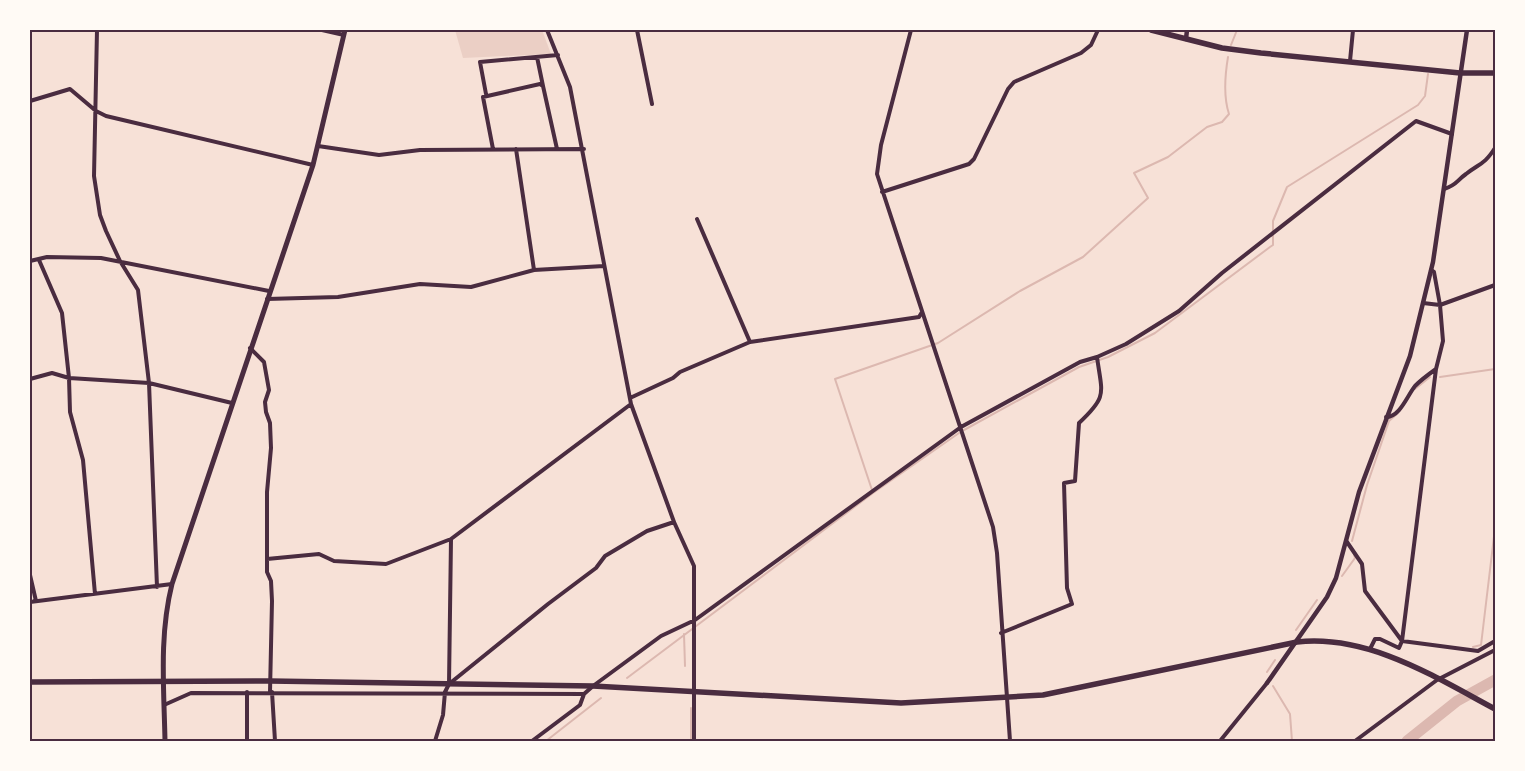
<svg xmlns="http://www.w3.org/2000/svg" width="1525" height="771" font-family="'Varela Round',sans-serif">
<style>
.green{fill:#ebcfc5}
.lines{fill:none;stroke-linecap:round;stroke-linejoin:round}
.stream{stroke:#dcb8b0;stroke-width:2}
.river{stroke:#dcb8b0;stroke-width:11}
.minor{stroke:#4a2c40;stroke-width:4}
.tertiary{stroke:#4a2c40;stroke-width:4.5}
.secondary{stroke:#4a2c40;stroke-width:5}
.trunk{stroke:#4a2c40;stroke-width:5.5}
.neatline{fill:none;stroke:#4a2c40;stroke-width:2}
</style>
<rect width="100%" height="100%" fill="#f7e1d7"/>
<!-- green -->
<path class="green" d="M455,30H542L551,54L463,58Z"/>
<g class="lines">
<!-- stream -->
<path class="stream" d="M1231,45L1237,30
M1440,377L1495,369
M1415,389L1430,377
M964,430L1079,367L1108,357L1155,333L1270,247L1273,245V221L1287,187L1418,105L1425,96L1428,74
M873,493L835,379L938,343L1020,291L1083,257L1148,198L1134,173L1168,157L1207,127L1222,122L1229,114C1223,96 1225,75 1228,57
M1352,541L1367,485L1389,421L1398,413
M1342,576L1355,558L1354,555
M1296,630L1317,600
M684,634L685,666
M1473,647L1481,645L1495,528
M1267,672L1275,660
M627,678L873,493L959,433
M1273,686L1290,714L1292,741
M546,741L601,698
M691,741V708"/>
<!-- river -->
<path class="river" d="M1407,741L1457,701L1495,680"/>
<!-- minor -->
<path class="minor" d="M97,30L94,176L100,215L106,231L120,261L138,290L149,383L157,587
M322,30L344,35
M547,30L570,87L631,404L674,522L694,566V741
M637,30L652,104
M911,30L881,145L877,174L993,527L997,553L1010,741
M537,57L543,86
M1350,61L1353,30
M486,94L480,62L558,55
M30,101L70,89L96,111L106,116L313,165
M318,146L379,155L420,150L584,149
M493,149L483,97L540,84L543,86L557,149
M516,149L534,270
M1444,189C1457,185 1456,181 1466,174C1480,163 1484,165 1495,148
M882,192L969,164L974,159L1008,89L1014,82L1081,53L1091,45L1098,30
M697,219L750,342
M39,260L62,313L69,378L70,412L83,460L95,594
M30,261L47,257L101,258L269,291
M1431,270L1434,272L1440,305L1495,285
M267,299L338,297L420,284L471,287L534,270L604,266
M250,348L264,362L269,390L265,402L266,412L270,423L271,448L267,492V572L271,581L272,601L270,692
M30,379L52,373L69,378L149,383L232,403
M630,398L673,378L680,372L750,342L919,317L922,312
M1386,417C1400,417 1407,396 1415,386C1421,380 1429,374 1436,369
M1347,542L1362,564L1365,591L1402,641L1478,651L1495,641
M267,559L319,554L334,561L386,564L451,539L631,404
M30,575L36,601
M30,602L172,584
M1001,633L1072,604L1067,588L1064,483L1075,481L1079,423C1108,396 1102,394 1097,357
M1370,649L1375,639H1380L1399,648L1402,641L1436,369L1443,341L1440,305L1423,303
M449,684L451,539
M247,692V741
M272,692L275,741
M164,705L191,693L584,694
M435,741L443,715L445,692L449,684L548,604L596,568L605,556L647,531L674,522
M532,741L580,705L584,694L593,686L661,636L695,620L961,427L1080,362L1097,357L1126,344L1179,311L1222,273L1416,121L1452,134
M1220,741L1267,683
M1355,741L1437,680L1495,650"/>
<!-- tertiary -->
<path class="tertiary" d="M1186,39L1187,30
M1267,683L1327,597L1336,578L1359,492L1410,356L1433,262L1467,30"/>
<!-- secondary -->
<path class="secondary" d="M165,741C164,688 159,636 172,584L313,165L345,30"/>
<!-- trunk -->
<path class="trunk" d="M1151,30L1222,48L1261,53L1460,73H1495
M30,682L270,681L593,686L901,703L1043,695L1297,642C1368,634 1435,677 1495,709"/>
</g>
<!-- border -->
<rect width="1525" height="771" fill="none" stroke="#fffaf5" stroke-width="62"/>
<rect x="31" y="31" width="1463" height="709" class="neatline"/>
</svg>
